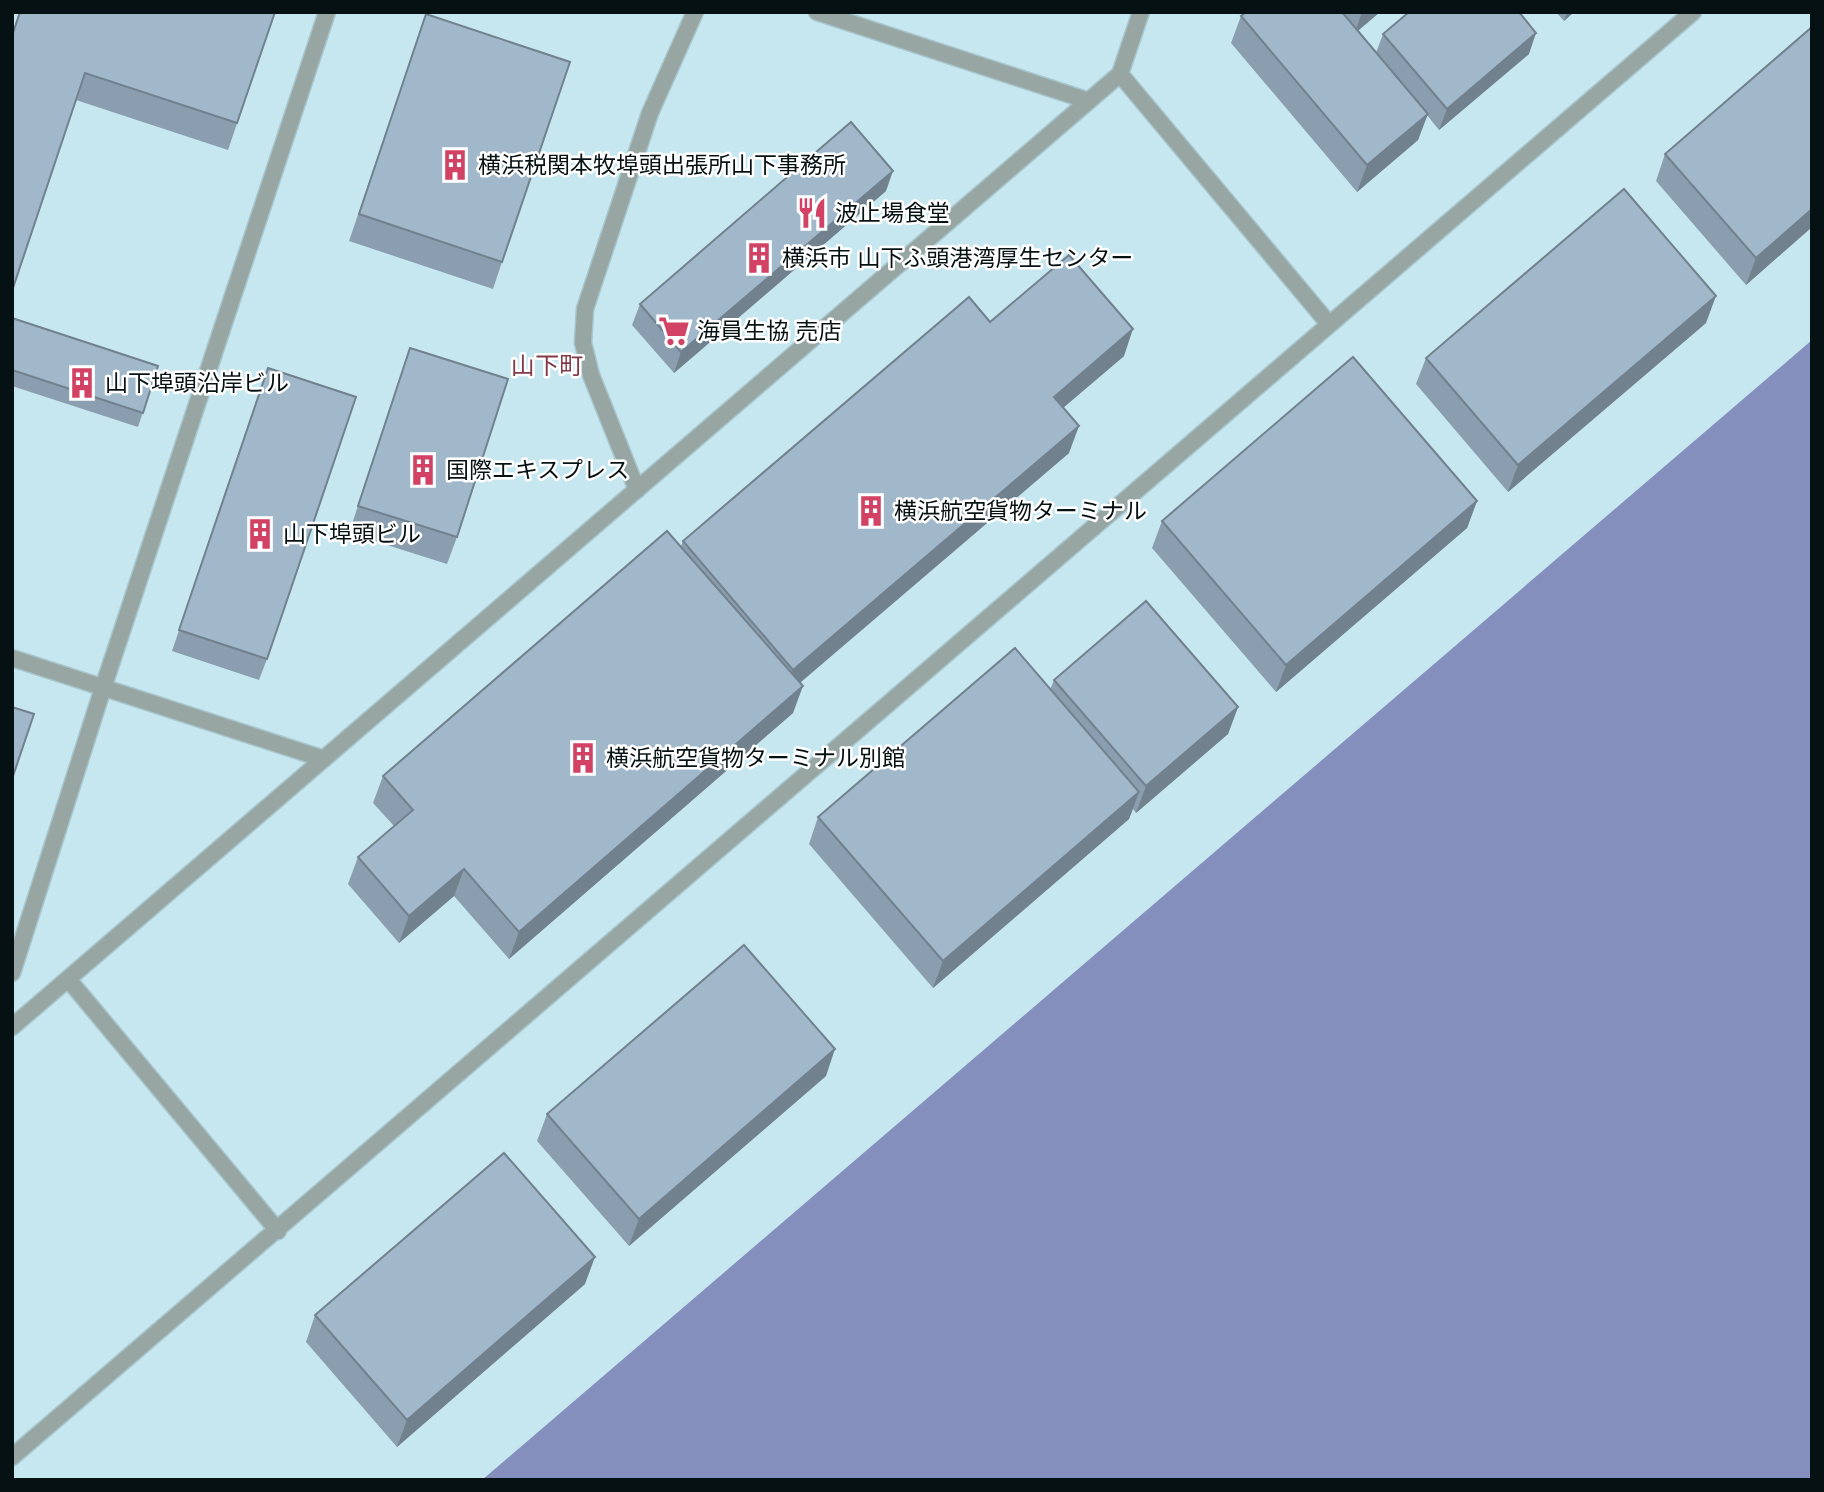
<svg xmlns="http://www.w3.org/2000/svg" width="1824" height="1492" font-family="Arial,'Noto Sans JP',sans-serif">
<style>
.water{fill:#858fbe}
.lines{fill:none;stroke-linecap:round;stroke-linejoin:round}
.service-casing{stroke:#a7c5cc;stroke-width:19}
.service{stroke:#98a6a3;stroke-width:16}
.wall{fill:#8a9eaf}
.shaded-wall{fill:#71818e}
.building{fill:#a1b8cb;stroke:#71818e;stroke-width:2}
.labels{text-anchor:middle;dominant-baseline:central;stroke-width:5;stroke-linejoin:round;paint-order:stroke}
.poi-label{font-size:23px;fill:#061114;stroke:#fff;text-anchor:start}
.neighbourhood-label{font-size:24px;fill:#823a48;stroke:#fff}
</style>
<rect width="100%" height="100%" fill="#c6e7ef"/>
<!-- water -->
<path class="water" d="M1812,340V1480H482Z"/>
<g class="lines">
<defs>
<path id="service" d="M817,12L1089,101
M1120,74L1329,324
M637,490L591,375L583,343L585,309L650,113L695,12
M12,658L324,759
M12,973L103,688L327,12
M68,979L278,1231
M12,1027L1120,74L1141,12
M12,1457L1693,12"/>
</defs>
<!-- service casing -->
<use href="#service" class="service-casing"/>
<!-- service -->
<use href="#service" class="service"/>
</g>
<!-- wall -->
<path class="wall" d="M19,12H275L228,150L76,100L12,290V34Z
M1246,12H1380L1358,31L1376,53L1383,34L1529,54L1439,130L1427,115L1418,140L1357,192L1231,43L1241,16Z
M1556,12H1574L1564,21Z
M426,14L502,262L493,289L349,241Z
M1812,27V227L1746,285L1656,181L1665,154Z
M886,191L674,373L632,325L640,304Z
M12,318L158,366L138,427L12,386Z
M990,322L1124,356L1063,408L1069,453L800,683L793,713L509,959L454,896L399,943L348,884L358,857L394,826L373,803L383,776L681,546L683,541Z
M1706,323L1508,492L1416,384L1426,358Z
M410,348L457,537L447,564L349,533Z
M261,389L267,659L259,680L172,651Z
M1477,501L1467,528L1276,692L1152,548L1162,521Z
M1054,680L1238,707L1228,734L1136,813L1133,809L1129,819L933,988L809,844L818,817L1050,690Z
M826,1076L629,1246L537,1141L547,1114Z
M585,1284L397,1447L306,1342L315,1315Z"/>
<!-- shaded-wall -->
<path class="shaded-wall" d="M1362,12H1380L1355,33Z
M1567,12H1574L1564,21Z
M1536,33L1529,54L1439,130L1447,109Z
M1428,114L1418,140L1357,192L1367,165Z
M893,171L886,191L674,373L681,352Z
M1812,209V227L1746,285L1756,258Z
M1716,296L1706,323L1508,492L1518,465Z
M1133,329L1124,356L1044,424L1054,397Z
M1079,426L1069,453L783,697L793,670Z
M1477,501L1467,528L1276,692L1286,665Z
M803,686L793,713L509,959L519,932Z
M1238,707L1228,734L1136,813L1146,786Z
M1139,792L1129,819L933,988L943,961Z
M464,869L454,896L399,943L409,916Z
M835,1049L826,1076L629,1246L639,1219Z
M595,1257L585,1284L397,1447L407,1420Z"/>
<!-- building -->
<path class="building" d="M20,12H275L237,123L85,73L13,288L12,287V36Z
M1246,12H1342L1428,114L1367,165L1241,16Z
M1409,12H1519L1536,33L1447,109L1383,34Z
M426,14L570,62L502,262L359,214Z
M1812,27V209L1756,258L1665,154Z
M851,122L893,171L681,352L640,304Z
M1624,189L1716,296L1518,465L1426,358Z
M1069,255L1133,329L1054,397L1079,426L793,670L683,541L969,297L990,322Z
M12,318L158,366L143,413L12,370Z
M410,348L508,379L457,537L358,506Z
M1353,357L1477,501L1286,665L1162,521Z
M268,368L356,397L267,659L179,630Z
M667,531L803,686L519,932L464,869L409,916L358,857L413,810L383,776Z
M1146,601L1238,707L1146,786L1054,680Z
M1015,648L1139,792L943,961L818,817Z
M12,707L34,714L12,779Z
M744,945L835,1049L639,1219L547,1114Z
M504,1153L595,1257L407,1420L315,1315Z"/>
<!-- icons -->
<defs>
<symbol id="building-bare" viewBox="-9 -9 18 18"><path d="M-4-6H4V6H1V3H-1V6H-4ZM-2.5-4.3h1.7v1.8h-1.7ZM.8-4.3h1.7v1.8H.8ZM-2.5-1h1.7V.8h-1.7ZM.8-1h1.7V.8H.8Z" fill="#d14264" stroke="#fff" stroke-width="2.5" paint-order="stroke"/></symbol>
<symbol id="restaurant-bare" viewBox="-9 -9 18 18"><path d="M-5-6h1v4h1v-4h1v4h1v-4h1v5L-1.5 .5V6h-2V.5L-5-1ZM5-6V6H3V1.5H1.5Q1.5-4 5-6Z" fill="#d14264" stroke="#fff" stroke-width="2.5" paint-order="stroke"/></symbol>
<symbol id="supermarket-bare" viewBox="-9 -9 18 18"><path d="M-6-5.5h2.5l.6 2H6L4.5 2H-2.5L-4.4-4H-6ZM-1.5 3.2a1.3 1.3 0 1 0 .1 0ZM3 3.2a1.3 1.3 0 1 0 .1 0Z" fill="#d14264" stroke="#fff" stroke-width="2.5" paint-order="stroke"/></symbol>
</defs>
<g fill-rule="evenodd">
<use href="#building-bare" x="433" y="143" width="44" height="44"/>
<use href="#restaurant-bare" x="790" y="191" width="44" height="44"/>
<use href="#building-bare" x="737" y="236" width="44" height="44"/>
<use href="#supermarket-bare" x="652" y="309" width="44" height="44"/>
<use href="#building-bare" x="60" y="361" width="44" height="44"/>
<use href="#building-bare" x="401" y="448" width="44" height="44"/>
<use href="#building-bare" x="849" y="489" width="44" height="44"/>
<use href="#building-bare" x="238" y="512" width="44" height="44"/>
<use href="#building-bare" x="561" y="736" width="44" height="44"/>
</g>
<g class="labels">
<!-- poi labels -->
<g class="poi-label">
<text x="478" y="165">横浜税関本牧埠頭出張所山下事務所</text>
<text x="835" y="213">波止場食堂</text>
<text x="782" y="258">横浜市 山下ふ頭港湾厚生センター</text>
<text x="697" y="331">海員生協 売店</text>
<text x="105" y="383">山下埠頭沿岸ビル</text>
<text x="446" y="470">国際エキスプレス</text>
<text x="894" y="511">横浜航空貨物ターミナル</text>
<text x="283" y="534">山下埠頭ビル</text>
<text x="606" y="758">横浜航空貨物ターミナル別館</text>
</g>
<!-- neighbourhood labels -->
<g class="neighbourhood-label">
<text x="547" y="365">山下町</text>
</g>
</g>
<!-- border -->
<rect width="1824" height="1492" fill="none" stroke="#061114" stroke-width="28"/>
</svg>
